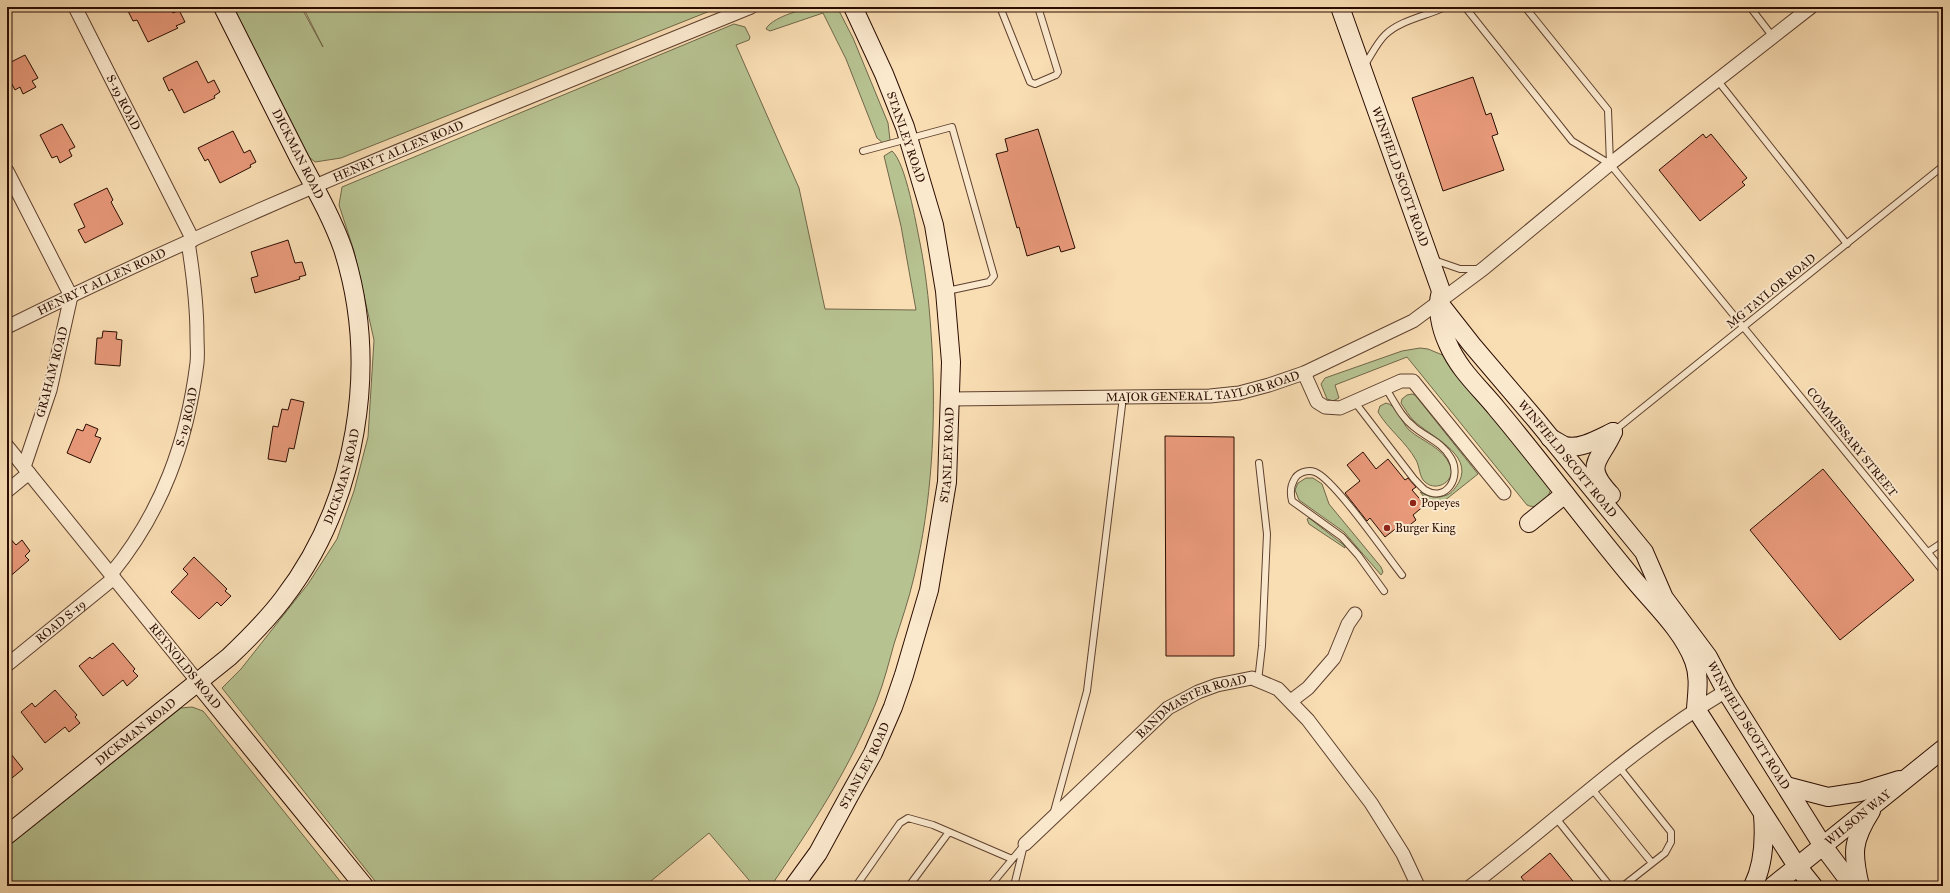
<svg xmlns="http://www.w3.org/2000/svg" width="1950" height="893" font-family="'IM FELL Great Primer',serif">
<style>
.green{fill:#b7c291;stroke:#706749}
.building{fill:#e8997a;stroke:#2a0c01}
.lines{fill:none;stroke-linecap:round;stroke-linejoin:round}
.lane-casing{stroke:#5e402e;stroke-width:8}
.street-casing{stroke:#5e402e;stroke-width:15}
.secondary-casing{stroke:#2a0c01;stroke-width:20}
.lane{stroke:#fbe9ce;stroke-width:6}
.street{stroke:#fbe9ce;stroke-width:13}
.secondary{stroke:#fbe9ce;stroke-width:18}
.poi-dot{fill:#8f2418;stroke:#fbe9ce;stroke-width:1.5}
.labels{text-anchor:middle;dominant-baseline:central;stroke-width:4;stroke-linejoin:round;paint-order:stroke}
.street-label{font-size:12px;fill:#2a0c01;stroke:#fbe9ce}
.poi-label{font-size:12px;fill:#2a0c01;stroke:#fbe9ce;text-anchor:start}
</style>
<rect width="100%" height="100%" fill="#f9ddb3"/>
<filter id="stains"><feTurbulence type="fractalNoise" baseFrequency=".005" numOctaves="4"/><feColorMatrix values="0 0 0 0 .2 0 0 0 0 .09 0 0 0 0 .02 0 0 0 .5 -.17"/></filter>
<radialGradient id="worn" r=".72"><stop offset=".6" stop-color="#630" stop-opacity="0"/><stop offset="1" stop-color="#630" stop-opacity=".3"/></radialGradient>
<!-- green -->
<path class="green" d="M233,7H301L323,47L303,7H720L341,158L315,162L309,157Z
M811,7H837L853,38L888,123L890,140L883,143L877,138L846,59L823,13L770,31L766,29C771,18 800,10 811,7Z
M734,24L745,27L750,37L749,40L736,45L799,188L825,309L916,310L901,226L884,156L892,151C906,163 916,224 920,243C927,278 930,313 932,348C936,424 932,502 914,577C909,599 901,622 894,644C889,662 884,682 877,700C851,767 811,827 771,886H754L709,833L645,886H379L222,688L241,669L308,584L337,539L354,491L368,437L374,340L354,251L339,205L342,187Z
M1420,348L1428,349L1445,356L1551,488C1549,498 1539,511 1527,505L1407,357L1335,385L1339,398L1333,401L1327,399L1321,384L1325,378L1402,351Z
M1412,394L1415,395L1478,474L1434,509L1420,492C1429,497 1437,499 1447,495C1452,493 1456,487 1459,482C1474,454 1428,435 1414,421C1409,416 1405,409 1401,403L1402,399L1407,395Z
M1386,403C1397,405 1401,422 1409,430C1423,442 1442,447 1450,465C1457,480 1437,493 1425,482C1419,477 1420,467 1416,460C1406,442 1388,429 1378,412L1380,406Z
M1306,478H1313L1322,484L1329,504L1381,567L1383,572L1381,575L1344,532L1299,500L1295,490L1298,483Z
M1309,518L1345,546V548L1309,524L1307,519Z
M192,707L203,711L344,886H7V847L181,708Z"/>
<!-- building -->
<path class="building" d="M126,7H169L173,13L179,10L185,22L176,26L178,28L148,42L137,20L133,21Z
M25,55L38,78L32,81L36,87L23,94L20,87L15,90L7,75V64Z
M197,61L208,83L214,80L220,92L214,96L215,98L184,113L172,89L169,91L163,78Z
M1473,77L1486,115L1491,113L1498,134L1492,136L1504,170L1443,191L1412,98Z
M62,124L75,147L69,150L72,156L60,163L57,156L52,158L40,135Z
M1038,129L1075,248L1061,252L1059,246L1027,256L1019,227L1017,228L996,154L1008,151L1005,139Z
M233,131L244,153L250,150L256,162L250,165L251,167L220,183L208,159L205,161L198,148Z
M1703,134L1706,138L1711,134L1747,178L1742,182L1745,185L1700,221L1659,170Z
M107,188L113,200L111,202L123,224L85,243L78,230L85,227L74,204Z
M288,240L295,263L302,262L306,275L299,277L300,279L255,293L251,278L258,276L251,252Z
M103,331L117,332L116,339L122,340L120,366L95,364L97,338H102Z
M291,399L304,402L294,449L289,448L286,462L268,459L273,426L278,427L282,409L288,410Z
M86,424L98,429L95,436L101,438L90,463L67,453L77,429L83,431Z
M1165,436L1234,437V656H1166Z
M1363,452L1376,469L1388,459L1405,480L1408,478L1416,487L1412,490L1425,505L1413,515L1416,520L1401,532L1398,527L1385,537L1370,518L1367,521L1345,493L1360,481L1347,465Z
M1823,469L1914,580L1840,640L1750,530Z
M7,535L16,545L22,540L30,551L25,556L29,560L7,579Z
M194,557L227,589L225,591L231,596L221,606L217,602L199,619L171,592L188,574L183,569Z
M113,643L135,669L133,671L138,676L127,686L123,680L103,696L79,666L90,657L92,659Z
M55,690L77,715L75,717L80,723L69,732L65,727L45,743L21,712L32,703L35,707Z
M7,749L23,769L7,782Z
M1550,853L1577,886H1528L1521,877Z"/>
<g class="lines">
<defs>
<path id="lane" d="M1000,7L1030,82L1035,84L1056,75L1058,72L1038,7
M1465,7L1572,141L1610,164L1608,110L1525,7
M1750,7L1773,37
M1364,66C1371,56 1376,44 1385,35C1400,20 1427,16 1445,7
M1718,81L1847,244
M863,151L952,127L994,276L989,282L947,291
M1610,164L1943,571
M1434,260L1460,269H1479
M1354,401L1414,479C1417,482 1421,487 1425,490C1446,503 1462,477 1451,458C1442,442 1427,438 1414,427C1401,417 1394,401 1385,387
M1614,431L1943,166
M1928,552L1943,542
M1384,591L1358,555L1342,537L1292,501C1290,493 1290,487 1294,480C1297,473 1307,469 1315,472C1334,479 1387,556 1402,575
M1258,681L1262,646L1267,534L1259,463
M1619,767L1671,832V842L1665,853L1623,886
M1592,789L1652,863
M1053,815L1087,691L1123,397
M1556,818L1610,886
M856,886L900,823L908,818L933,825L1012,859
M909,886L949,832
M990,886L1025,844
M1014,886L1024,845"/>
<g id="street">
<path id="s1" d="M75,7L193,240"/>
<path d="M7,171L71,296L50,390L24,467"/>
<path id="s2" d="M7,327C249,207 501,109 751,7"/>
<path d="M1304,373L1317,402L1325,407L1340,408L1401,381H1413L1504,493"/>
<path id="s3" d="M949,399L1210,396L1239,393L1269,385L1304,373L1413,321L1483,269L1610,164L1811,7"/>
<path d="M7,446L198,682"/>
<path d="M7,491L29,473"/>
<path id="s4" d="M111,574C162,512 187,442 197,363C198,354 197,345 197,336C197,304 193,273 188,242"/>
<path id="s5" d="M7,665L114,578"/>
<path d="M1291,701L1308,688L1334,658L1348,624L1355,614"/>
<path id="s6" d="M1025,844L1168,708L1198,692L1217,685L1252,678L1278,689L1308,720L1371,803L1403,854L1418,886"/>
<path d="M1471,886C1556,821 1634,746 1726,691"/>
</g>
<g id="secondary">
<path id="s7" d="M1340,7L1441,291C1436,308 1441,329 1448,344C1459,370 1480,388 1497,409C1544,465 1588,525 1635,581C1655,605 1683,631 1694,661C1700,677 1697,693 1696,709L1797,866L1813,886"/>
<path id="s8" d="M1439,303L1472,345L1536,420L1644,552L1664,598L1708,657L1726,691L1803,814L1823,846L1853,886"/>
<path d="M1550,438C1555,440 1560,444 1565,446C1580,450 1600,438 1613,432"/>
<path d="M1611,495C1582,464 1600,462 1613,432"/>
<path d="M1529,523L1565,494"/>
<path d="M198,682L364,886"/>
<path d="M1786,786L1828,797L1860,792L1899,780"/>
<path id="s9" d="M7,835L229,657C248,639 267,620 283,599C357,503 380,365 343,249C332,218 315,188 299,158C274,108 248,57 223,7"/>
<path id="s10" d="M794,886L818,853L849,796L873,753L893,707L904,675L929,590L947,482L951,362L945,291L934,225L905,127L884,74L853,7"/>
<path d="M1753,886C1764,864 1765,840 1763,815"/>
<path id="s11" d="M1773,886L1943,749"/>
<path d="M1860,886C1852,853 1852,841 1871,811"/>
</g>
</defs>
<!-- lane casing -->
<use href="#lane" class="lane-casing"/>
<!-- street casing -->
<use href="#street" class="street-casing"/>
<!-- secondary casing -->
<use href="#secondary" class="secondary-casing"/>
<!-- lane -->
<use href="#lane" class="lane"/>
<!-- street -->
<use href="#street" class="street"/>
<!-- secondary -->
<use href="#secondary" class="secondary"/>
</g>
<!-- markers -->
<g class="poi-dot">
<circle cx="1413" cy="503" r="4"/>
<circle cx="1387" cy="528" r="4"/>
</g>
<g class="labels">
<!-- street labels -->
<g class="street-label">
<text stroke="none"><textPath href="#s1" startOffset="107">S-19 ROAD</textPath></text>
<text transform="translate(906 137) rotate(71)">STANLEY ROAD</text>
<text stroke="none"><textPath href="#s2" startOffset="429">HENRY T ALLEN ROAD</textPath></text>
<text transform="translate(298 154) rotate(63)">DICKMAN ROAD</text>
<text stroke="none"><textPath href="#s7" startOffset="180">WINFIELD SCOTT ROAD</textPath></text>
<text stroke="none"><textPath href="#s2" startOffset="105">HENRY T ALLEN ROAD</textPath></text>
<text transform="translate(1771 291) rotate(-39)">MG TAYLOR ROAD</text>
<text transform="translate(52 372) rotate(-75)">GRAHAM ROAD</text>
<text stroke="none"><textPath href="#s3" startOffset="255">MAJOR GENERAL TAYLOR ROAD</textPath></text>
<text stroke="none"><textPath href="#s4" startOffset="176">S-19 ROAD</textPath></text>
<text transform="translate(1852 442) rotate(51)">COMMISSARY STREET</text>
<text stroke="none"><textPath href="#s10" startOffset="464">STANLEY ROAD</textPath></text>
<text stroke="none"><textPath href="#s8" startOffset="202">WINFIELD SCOTT ROAD</textPath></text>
<text stroke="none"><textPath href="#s9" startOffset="501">DICKMAN ROAD</textPath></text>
<text stroke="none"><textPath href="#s5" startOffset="69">ROAD S-19</textPath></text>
<text transform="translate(185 666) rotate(51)">REYNOLDS ROAD</text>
<text stroke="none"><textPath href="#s6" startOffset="219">BANDMASTER ROAD</textPath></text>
<text stroke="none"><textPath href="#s8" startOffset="526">WINFIELD SCOTT ROAD</textPath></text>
<text stroke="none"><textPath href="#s9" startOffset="165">DICKMAN ROAD</textPath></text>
<text stroke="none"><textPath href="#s10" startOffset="140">STANLEY ROAD</textPath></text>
<text stroke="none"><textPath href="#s11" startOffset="109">WILSON WAY</textPath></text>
</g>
<!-- poi labels -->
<g class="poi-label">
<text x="1421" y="503">Popeyes</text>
<text x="1395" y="528">Burger King</text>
</g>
</g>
<!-- margin -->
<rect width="1950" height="893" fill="none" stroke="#f9ddb3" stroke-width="24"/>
<rect x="8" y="8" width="1934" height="877" fill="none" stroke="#2a0c01" stroke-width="2"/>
<rect x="12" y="12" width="1926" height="869" fill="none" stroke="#2a0c01"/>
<rect width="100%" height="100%" filter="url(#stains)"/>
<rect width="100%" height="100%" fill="url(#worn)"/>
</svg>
